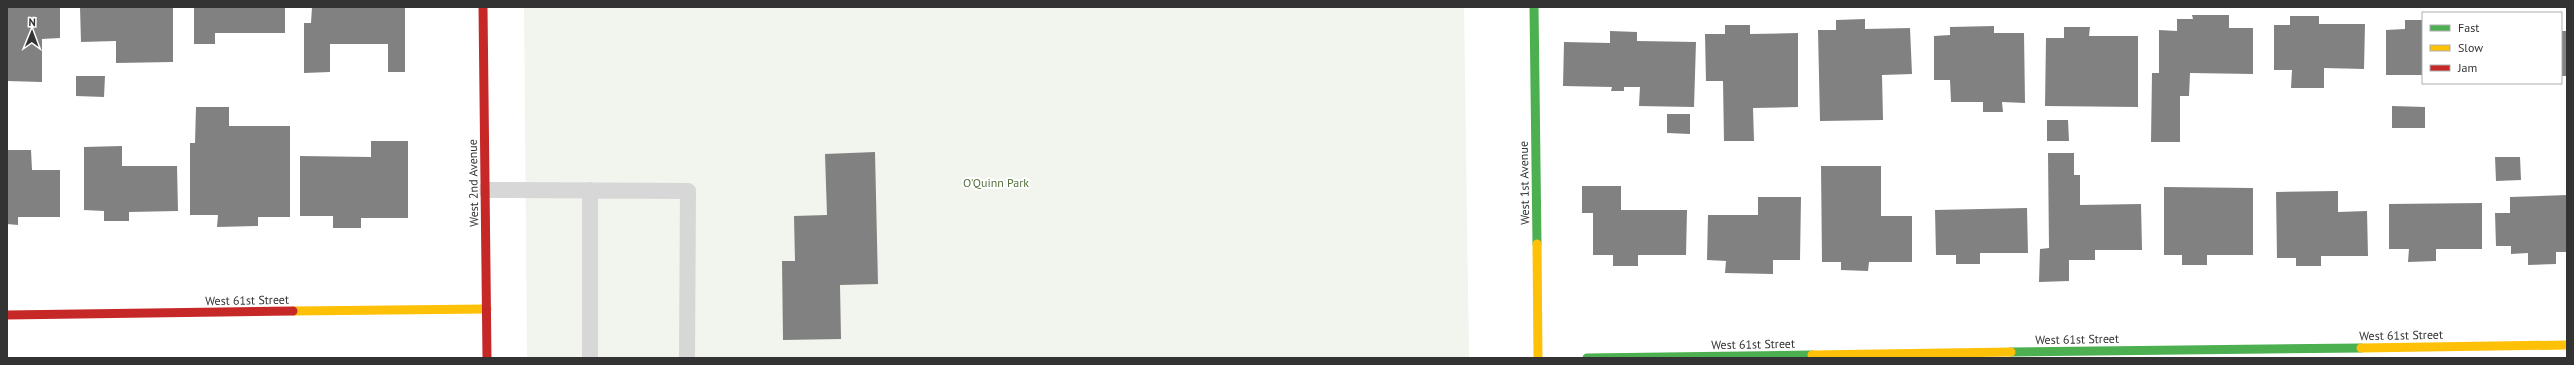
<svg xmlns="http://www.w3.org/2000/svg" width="2574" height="365" font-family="'PT Sans',sans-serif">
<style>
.green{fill:#f1f5ed}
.building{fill:#818181}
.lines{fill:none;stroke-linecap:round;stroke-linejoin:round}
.lane{stroke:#d7d7d7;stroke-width:16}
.fast{stroke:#4caf50;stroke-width:9}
.slow{stroke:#ffc107;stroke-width:9}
.jam{stroke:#c62828;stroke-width:9}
.labels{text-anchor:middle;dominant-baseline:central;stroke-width:4;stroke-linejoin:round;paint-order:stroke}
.park-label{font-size:12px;fill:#56703f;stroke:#fff}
.street-label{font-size:12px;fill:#333;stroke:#fff}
</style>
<rect width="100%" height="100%" fill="#fff"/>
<!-- green -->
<path class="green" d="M524,7H1464L1469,358H527Z"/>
<!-- building -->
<path class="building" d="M7,7H60V38L42,39V82L7,81Z
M80,7H173V62L116,63V41L81,42Z
M194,7H285V33H215V44H194Z
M312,7H405V72H388V44H330V72L304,73V23H311Z
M2192,15H2229V28H2253V74L2190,73L2189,96H2180V142H2151L2152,73H2159V30L2177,31V19H2193Z
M2290,16H2319V24H2365L2364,69L2324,68V88H2291L2292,70H2274V25H2290Z
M1865,19V29L1910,28L1912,74L1882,75L1883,120L1820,121L1818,30H1836V20Z
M2405,20H2423V75H2386V30L2405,29Z
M1725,25H1750V34L1798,33V107L1753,108L1754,141H1724L1723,81H1706L1705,34H1725Z
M1994,26V33H2024L2025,103L2002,102L2003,112H1983V102H1951L1950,80H1934V36L1950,35V27Z
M2064,27H2090L2089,36H2138V107L2045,106L2046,38H2064Z
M1610,31L1637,32V41L1696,42L1694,107L1639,106L1640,87H1624V91H1611L1612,87L1563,86L1564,42L1610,43Z
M2561,31H2567V76H2561Z
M76,76H105L104,97L76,96Z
M2392,106L2425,107V128H2392Z
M196,107H229V126H290V217H258V226L217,227L218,215H190V143H195Z
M1667,114H1690V134L1667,133Z
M2047,120H2068L2069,141H2047Z
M371,141H408V218H361V228H333V216H300V156L371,157Z
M122,146V166H177L178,211L129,212V221H104V211L84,210V147Z
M7,150H31L32,170H60V217H18V225L7,224Z
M875,152L878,284L840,285L841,339L783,340L782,261H795L794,216L827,215L825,154Z
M2048,153H2074V175H2080V205L2141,204L2142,250H2095V260H2069V281L2039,282L2040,249L2049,248Z
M2495,157H2520L2521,180L2496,181Z
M1821,166H1881V216H1912V262H1869L1868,271L1841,270V262H1822Z
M1582,186H1621V210H1687L1686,255H1638V266H1613V255H1593V213H1582Z
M2164,187L2253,188V255H2207V265H2182V255H2164Z
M2338,191V212L2367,211L2368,256H2321V266H2296V258H2277L2276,192Z
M2567,195V252H2556V264L2528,265V253L2511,254V246H2496L2495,213H2510V197Z
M1758,197H1801L1800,260H1773V274L1725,273L1726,261L1707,260L1708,215H1758Z
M2482,203V249H2436V261L2408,262L2409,249H2389V204Z
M2027,208L2028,253H1980V264H1956V255H1936L1935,210Z"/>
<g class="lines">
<!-- lane -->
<path class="lane" d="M486,190L688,191L687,358
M590,358V190"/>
<!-- fast -->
<path class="fast" d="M1534,7L1537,244
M2011,352L2361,348
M1587,358L1812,355"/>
<!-- slow -->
<path class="slow" d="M1537,244L1538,358
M293,311L487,309
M2361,348L2567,345
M1812,355L2011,352"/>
<!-- jam -->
<path class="jam" d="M483,7L487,358
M7,315L293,311"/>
</g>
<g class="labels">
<!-- park labels -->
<g class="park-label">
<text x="996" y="182">O'Quinn Park</text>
</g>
<!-- street labels -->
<g class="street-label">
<text transform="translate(473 183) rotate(-91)">West 2nd Avenue</text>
<text transform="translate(1524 183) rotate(-91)">West 1st Avenue</text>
<text transform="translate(247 300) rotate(-1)">West 61st Street</text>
<text transform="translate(2401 335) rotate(-1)">West 61st Street</text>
<text transform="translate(2077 339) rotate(-1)">West 61st Street</text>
<text transform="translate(1753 344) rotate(-1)">West 61st Street</text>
</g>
</g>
<!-- border -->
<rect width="2574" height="365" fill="none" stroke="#333333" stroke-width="16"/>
<!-- legend -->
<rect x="2422" y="12" width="140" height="72" fill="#ffffff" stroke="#adadad"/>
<rect x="2430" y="25" width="20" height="6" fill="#4caf50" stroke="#adadad"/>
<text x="2458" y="32" font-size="12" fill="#333333">Fast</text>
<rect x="2430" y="45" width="20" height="6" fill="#ffc107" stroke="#adadad"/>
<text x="2458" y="52" font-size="12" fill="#333333">Slow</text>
<rect x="2430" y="65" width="20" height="6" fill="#c62828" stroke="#adadad"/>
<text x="2458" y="72" font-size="12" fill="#333333">Jam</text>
<!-- north arrow -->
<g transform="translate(32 32) rotate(1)" stroke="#ffffff" stroke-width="3" paint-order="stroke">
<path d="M0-3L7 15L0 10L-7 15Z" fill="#333333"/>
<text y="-6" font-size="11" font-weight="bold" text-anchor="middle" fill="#333333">N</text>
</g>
</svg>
